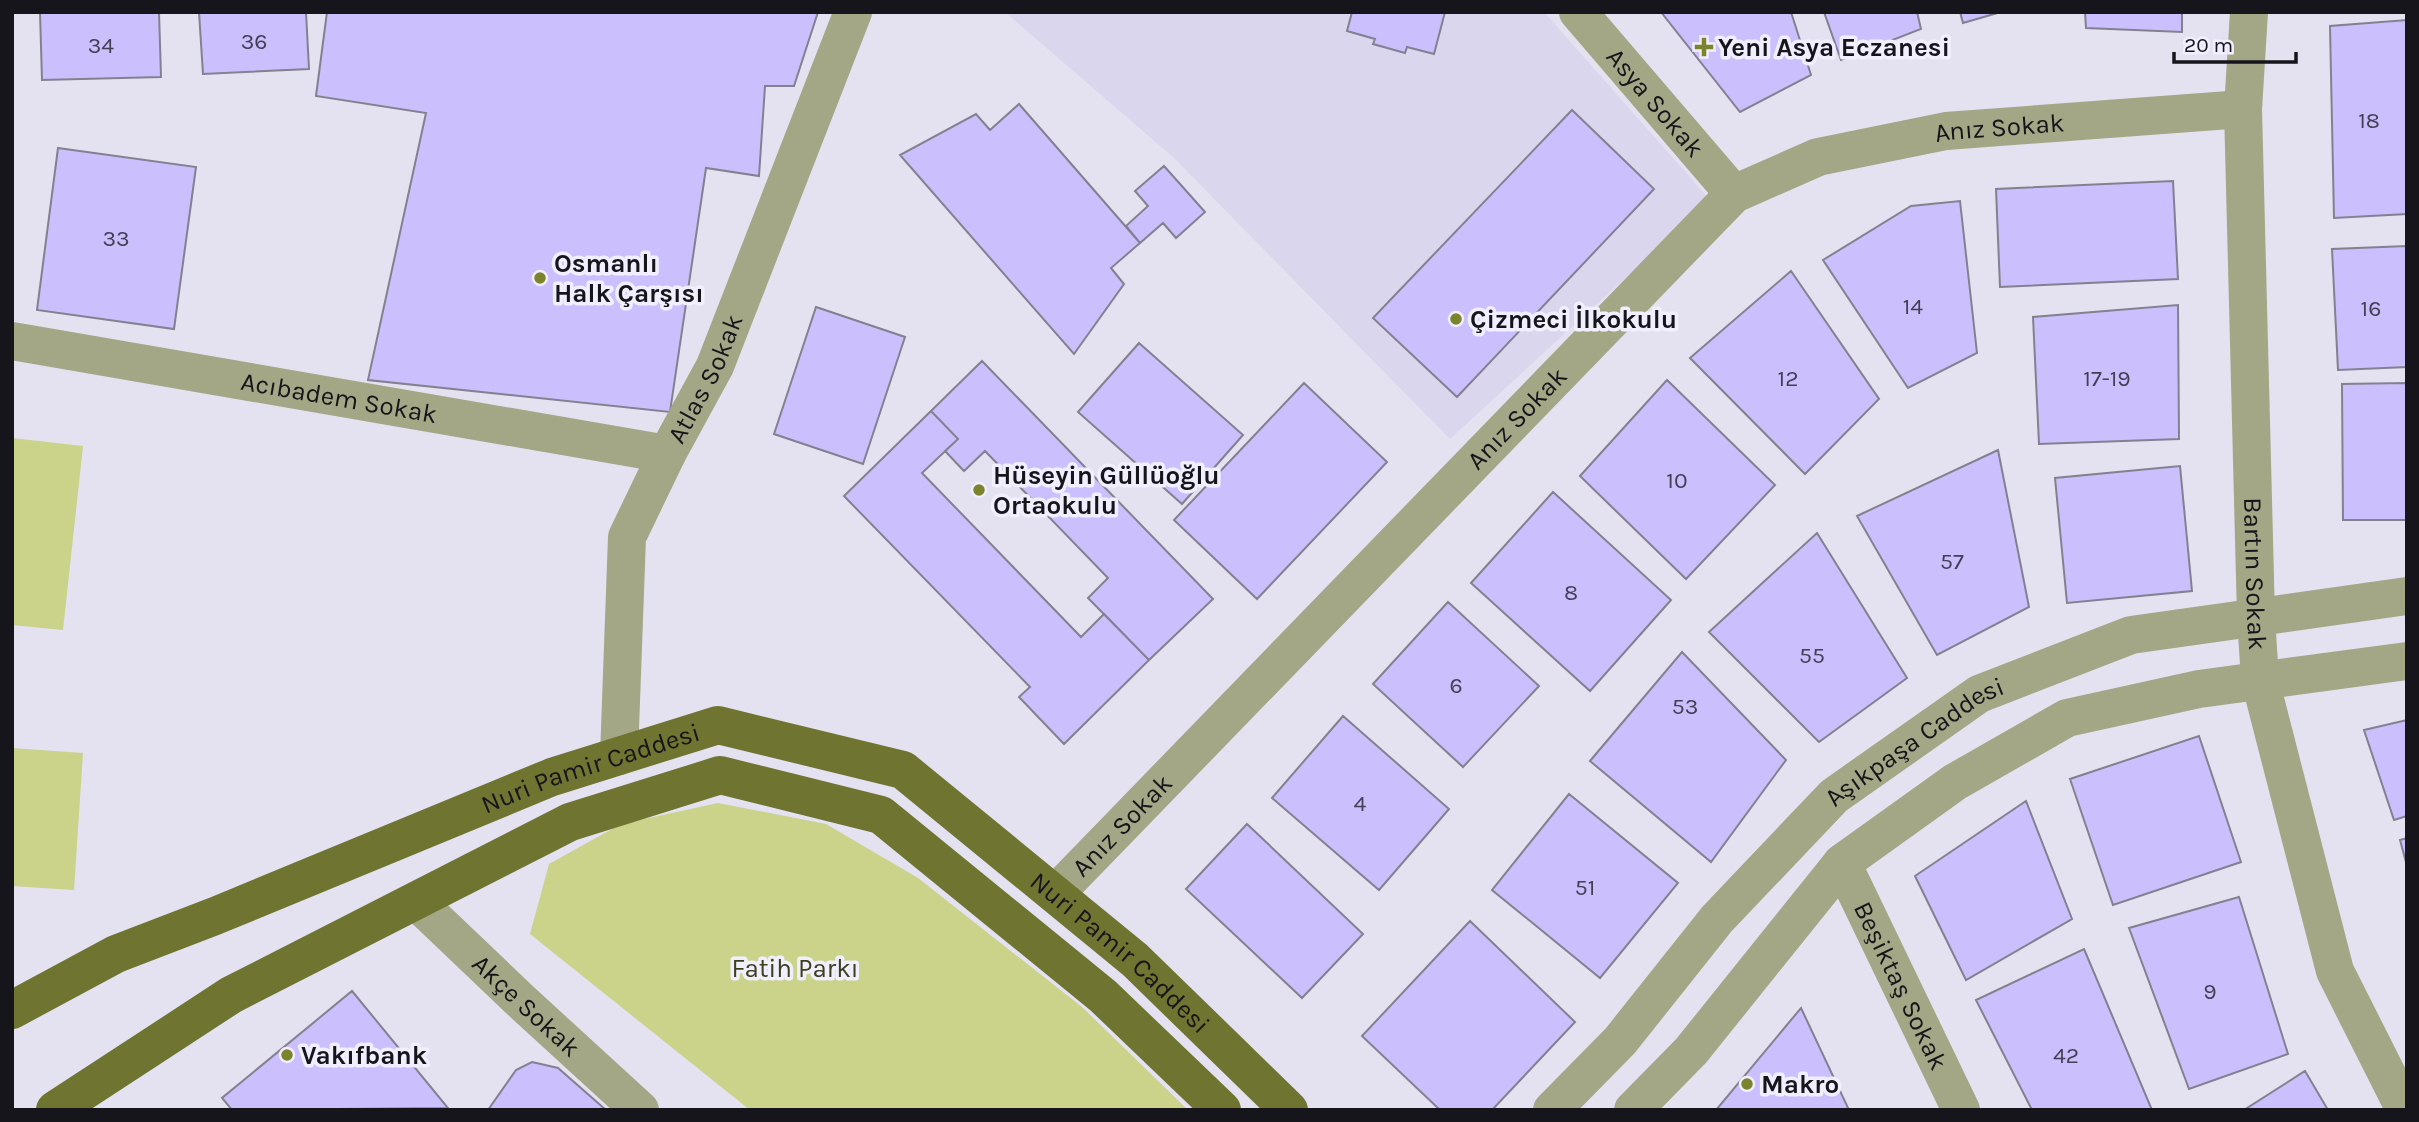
<svg xmlns="http://www.w3.org/2000/svg" width="2419" height="1122" font-family="Karla,sans-serif">
<style>
.built{fill:#dad6ed}
.green{fill:#cbd28a}
.building{fill:#cbc0fd;stroke:#83818f;stroke-width:2}
.lines{fill:none;stroke-linecap:round;stroke-linejoin:round}
.minor{stroke:#a3a785;stroke-width:38}
.primary{stroke:#6f7430;stroke-width:38}
.poi-dot{fill:#7d822d;stroke:#f1effe;stroke-width:2.5}
.labels{text-anchor:middle;dominant-baseline:central;stroke-width:7;stroke-linejoin:round;paint-order:stroke}
.number-label{font-size:23px;fill:#434054}
.poi-label{font-size:26px;font-weight:bold;fill:#16151b;stroke:#f1effe;text-anchor:start}
.street-label{font-size:26px;fill:#16151b;stroke:#f1effe}
.park-label{font-size:26px;fill:#3c3f1b;stroke:#f1effe}
</style>
<rect width="100%" height="100%" fill="#e4e1f1"/>
<!-- built -->
<path class="built" d="M1005,12H1544L1710,200L1450,439L1174,158Z"/>
<!-- green -->
<path class="green" d="M12,438L83,446L63,630L12,625Z
M12,748L83,753L74,890L12,886Z
M718,803L826,824L918,878L1082,1007L1188,1110H750L530,934L549,864L621,824Z"/>
<!-- building -->
<path class="building" d="M40,12H159L161,77L42,80Z
M199,12H306L309,69L203,74Z
M327,12H818L794,86H765L759,176L706,168L670,412L368,380L426,113L316,96Z
M1352,12H1445L1434,54L1407,47L1405,53L1373,44L1375,39L1347,31Z
M1661,12H1791L1811,75L1740,112Z
M1824,12H1917L1921,29L1841,60Z
M1960,12H2001L1963,23Z
M2085,12H2182V32L2086,28Z
M2407,20V214L2334,218L2330,26Z
M1019,104L1140,243L1111,268L1124,284L1074,354L900,155L976,114L990,130Z
M1572,110L1654,189L1457,397L1373,318Z
M58,148L196,167L174,329L37,310Z
M1164,166L1205,212L1176,238L1163,223L1140,243L1126,226L1148,206L1135,191Z
M2173,181L2178,279L2000,287L1996,189Z
M1960,201L1977,353L1908,388L1823,260L1911,206Z
M2407,246V367L2338,370L2332,249Z
M1791,271L1879,399L1805,474L1690,358Z
M2178,305L2179,439L2039,444L2033,317Z
M816,307L905,337L863,464L774,434Z
M1139,343L1243,435L1182,504L1078,412Z
M982,361L1213,599L1149,660L1088,598L1108,578L985,451L964,471L945,451L958,439L931,411Z
M1667,380L1775,485L1686,579L1580,476Z
M1304,383L1387,462L1257,599L1174,520Z
M2407,383V520H2343L2342,384Z
M931,411L958,439L922,473L1081,637L1104,614L1149,660L1064,744L1019,697L1030,687L844,496Z
M1998,450L2029,607L1937,655L1857,516Z
M2180,466L2192,591L2067,603L2055,478Z
M1553,492L1671,600L1590,691L1471,583Z
M1817,533L1907,678L1819,742L1709,632Z
M1448,602L1539,686L1463,767L1373,684Z
M1682,652L1786,760L1711,862L1590,761Z
M1343,716L1449,809L1379,890L1272,798Z
M2407,720V816L2394,820L2364,730Z
M2199,736L2241,862L2113,905L2070,779Z
M1569,794L1678,883L1600,978L1492,890Z
M2026,801L2072,919L1966,980L1915,876Z
M1247,824L1363,934L1302,998L1186,889Z
M2407,838V866L2400,840Z
M2239,897L2288,1054L2189,1089L2129,928Z
M1470,921L1575,1022L1492,1110H1440L1362,1036Z
M2084,949L2152,1110H2032L1976,1000Z
M352,991L448,1108L232,1110L222,1098Z
M1801,1008L1849,1110H1716Z
M532,1062L558,1068L606,1110H488L516,1070Z
M2305,1071L2328,1110H2244Z"/>
<g class="lines">
<!-- minor -->
<g class="minor">
<path id="s1" d="M1578,12L1734,194"/>
<path id="s2" d="M2249,12L2243,109L2256,617L2260,680L2335,971L2405,1110"/>
<path id="s3" d="M12,341L667,454"/>
<path id="s4" d="M619,756L627,537L667,454L715,366L853,12"/>
<path id="s5" d="M1842,863L1961,1110"/>
<path id="s6" d="M1055,894L1734,194L1818,157L1946,131L2243,109"/>
<path id="s7" d="M416,901L522,1002L640,1110"/>
<path id="s8" d="M1552,1110L1620,1041L1717,919L1834,796L1979,694L2131,635L2407,596"/>
<path d="M1633,1110L1691,1051L1842,863L1955,782L2067,718L2199,689L2407,661"/>
</g>
<!-- primary -->
<g class="primary">
<path id="s9" d="M12,1010L116,954L215,916L552,777L718,725L903,770L1135,960L1289,1110"/>
<path d="M55,1110L231,995L570,822L720,775L881,815L1103,996L1222,1110"/>
</g>
</g>
<!-- markers -->
<g class="poi-dot">
<path d="M1700.5 36.5h7v7h7v7h-7v7h-7v-7h-7v-7h7z"/>
<circle cx="540" cy="278" r="7"/>
<circle cx="1456" cy="319" r="7"/>
<circle cx="979" cy="490" r="7"/>
<circle cx="287" cy="1055" r="7"/>
<circle cx="1747" cy="1084" r="7"/>
</g>
<g class="labels">
<!-- number labels -->
<g class="number-label">
<text x="254" y="41">36</text>
<text x="101" y="45">34</text>
<text x="2369" y="120">18</text>
<text x="116" y="238">33</text>
<text x="1913" y="306">14</text>
<text x="2371" y="308">16</text>
<text x="1788" y="378">12</text>
<text x="2107" y="378">17-19</text>
<text x="1677" y="480">10</text>
<text x="1952" y="561">57</text>
<text x="1571" y="592">8</text>
<text x="1812" y="655">55</text>
<text x="1456" y="685">6</text>
<text x="1685" y="706">53</text>
<text x="1360" y="803">4</text>
<text x="1585" y="887">51</text>
<text x="2210" y="991">9</text>
<text x="2066" y="1055">42</text>
</g>
<!-- poi labels -->
<g class="poi-label">
<text x="1718" y="47">Yeni Asya Eczanesi</text>
<text x="554" y="263">Osmanlı<tspan x="554" dy="30">Halk Çarşısı</tspan></text>
<text x="1470" y="319">Çizmeci İlkokulu</text>
<text x="993" y="475">Hüseyin Güllüoğlu<tspan x="993" dy="30">Ortaokulu</tspan></text>
<text x="301" y="1055">Vakıfbank</text>
<text x="1761" y="1084">Makro</text>
</g>
<!-- street labels -->
<g class="street-label">
<text stroke="none"><textPath href="#s1" startOffset="119">Asya Sokak</textPath></text>
<text stroke="none"><textPath href="#s6" startOffset="1251">Anız Sokak</textPath></text>
<text stroke="none"><textPath href="#s4" startOffset="396">Atlas Sokak</textPath></text>
<text stroke="none"><textPath href="#s3" startOffset="332">Acıbadem Sokak</textPath></text>
<text stroke="none"><textPath href="#s6" startOffset="663">Anız Sokak</textPath></text>
<text stroke="none"><textPath href="#s2" startOffset="562">Bartın Sokak</textPath></text>
<text stroke="none"><textPath href="#s8" startOffset="520">Aşıkpaşa Caddesi</textPath></text>
<text stroke="none"><textPath href="#s9" startOffset="628">Nuri Pamir Caddesi</textPath></text>
<text stroke="none"><textPath href="#s6" startOffset="96">Anız Sokak</textPath></text>
<text stroke="none"><textPath href="#s9" startOffset="1237">Nuri Pamir Caddesi</textPath></text>
<text stroke="none"><textPath href="#s5" startOffset="136">Beşiktaş Sokak</textPath></text>
<text stroke="none"><textPath href="#s7" startOffset="152">Akçe Sokak</textPath></text>
</g>
<!-- park labels -->
<g class="park-label">
<text x="795" y="968">Fatih Parkı</text>
</g>
</g>
<!-- border -->
<rect width="2419" height="1122" fill="none" stroke="#16151b" stroke-width="28"/>
<!-- scale -->
<path d="M2174 52v10h122v-10" fill="none" stroke="#16151b" stroke-width="3.5"/>
<text x="2184" y="52" font-size="21" fill="#16151b" stroke="#f1effe" stroke-width="5" paint-order="stroke">20 m</text>
</svg>
